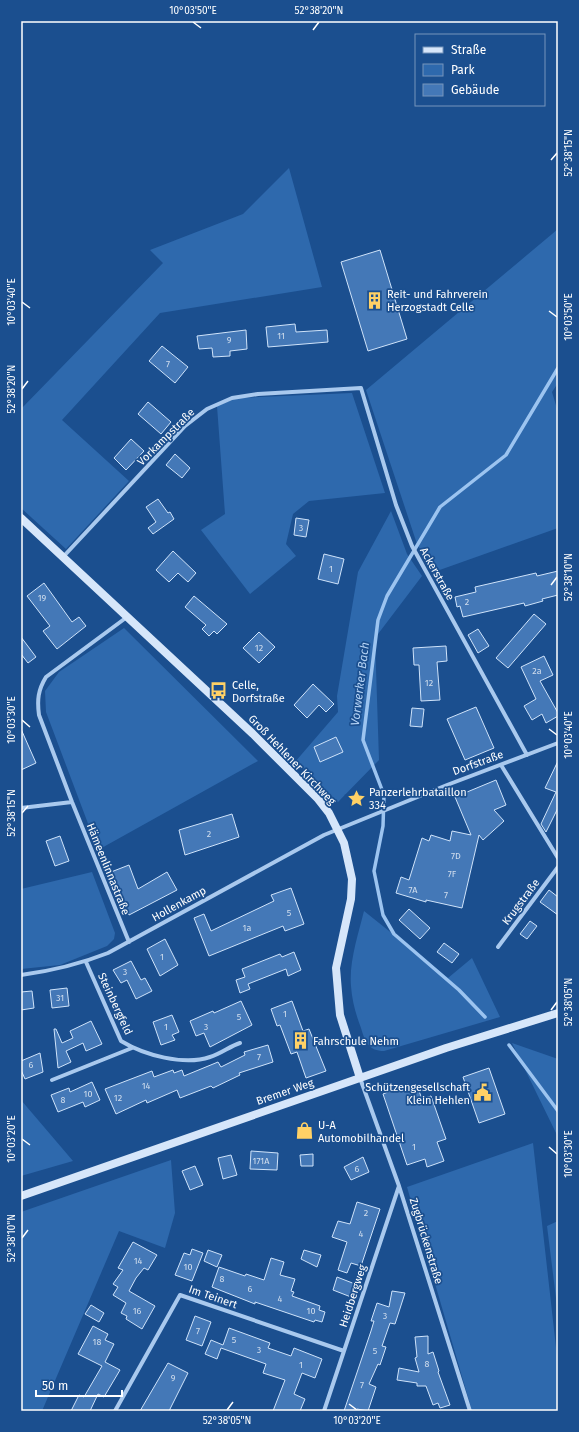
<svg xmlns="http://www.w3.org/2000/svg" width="579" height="1432" font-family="'Fira Sans',sans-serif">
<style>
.green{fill:#2e69ad}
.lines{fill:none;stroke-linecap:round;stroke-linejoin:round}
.stream{stroke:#9cc4f0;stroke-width:3.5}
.building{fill:#4478b7;stroke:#cfe3fa}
.street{stroke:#a9c9ee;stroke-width:4}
.secondary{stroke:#d6e6fa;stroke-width:8}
.ticks{fill:none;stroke:#fff;stroke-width:1.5}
.labels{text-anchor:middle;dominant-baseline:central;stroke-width:3.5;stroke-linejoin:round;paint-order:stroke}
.number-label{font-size:9px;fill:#d0dded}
.poi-label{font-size:11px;fill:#fff;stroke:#1b4f8f;text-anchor:start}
.street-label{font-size:11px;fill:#fff;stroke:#1b4f8f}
.water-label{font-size:12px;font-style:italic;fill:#b5d3f5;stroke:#1b4f8f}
.neatline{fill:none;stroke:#fff;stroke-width:1.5}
.ticks-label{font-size:10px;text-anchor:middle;fill:#fff}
</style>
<rect width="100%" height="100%" fill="#1b4f8f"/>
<!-- green -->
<path class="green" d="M289,168L322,287L160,313L62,420L129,481L66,549L21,508V409L163,263L150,250L243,214Z
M558,229V383L552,392L558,412V528L434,572L417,544L366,390Z
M352,393L385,493L309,501L293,514L286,544L296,556L250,594L201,530L225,514L217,406L237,398Z
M391,511L407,554L422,576L375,638L379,760L338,802L295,762L338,712L337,696L358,572Z
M124,628L258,761L98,850L46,712L45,691L59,672Z
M92,872L115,933L114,939L107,946L60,965L21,969V889Z
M364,911L448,978L472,958L500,1017L384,1051C369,1051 365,1042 361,1028C356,1015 352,1001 351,986C349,962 358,935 364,911Z
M512,1043L558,1059V1136L557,1135Z
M21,1100L73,1161L21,1176Z
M533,1143L558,1365V1409L549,1411H472L407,1187Z
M171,1160L175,1213L165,1248L119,1231L42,1411H21V1212Z
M558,1221V1314L547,1226Z"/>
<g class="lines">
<!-- stream -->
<path class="stream" d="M485,1017L459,990L394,934L383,915L374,871L383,826L384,795L363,740L378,620L387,596L440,507L506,455L558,368
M509,1045L558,1111"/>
</g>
<!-- building -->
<path class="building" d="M380,250L407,339L368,351L341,262Z
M295,324L296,332L327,330L328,342L268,347L266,327Z
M246,330L247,349L230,351V356L213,357L212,348L199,349L197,336Z
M162,346L188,367L175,383L149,361Z
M148,402L171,422L161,434L138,414Z
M131,439L144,451L126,470L114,458Z
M175,454L190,468L182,478L166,465Z
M158,499L168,513L170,512L174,519L153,534L148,528L156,522L146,507Z
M296,518L309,520L306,537L294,535Z
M173,551L196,573L188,582L178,573L169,582L156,570Z
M324,554L344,559L338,584L318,579Z
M558,571V595L542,599L543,601L525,606L524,603L463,617L460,606L457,607L455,597L476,592L475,587L536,573L537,576Z
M44,583L72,622L79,617L86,626L57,649L43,631L50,626L27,596Z
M194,596L227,624L217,634L214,631L209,636L202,629L206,625L185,607Z
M534,614L546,624L508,668L496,658Z
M478,629L489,646L478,653L468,635Z
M259,632L275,647L259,663L243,648Z
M21,637L36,657L28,663L21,654Z
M446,646L447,661L437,662L440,700L421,701L419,665H414L413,648Z
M544,656L553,675L540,681L558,713V716L546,723L542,714L532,720L524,706L536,699L521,667Z
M313,684L334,704L326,712L319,705L307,718L294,705Z
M476,707L494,748L465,760L447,719Z
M412,708L424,709L422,727L410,726Z
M21,729L36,763L21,770Z
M336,737L343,752L320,762L314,747Z
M558,761V808L546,832L541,824L556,792L545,788Z
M496,780L506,805L494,810L504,821L483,840L479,835L462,908L426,900V902L396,893L401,877L409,880L422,838L429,841L431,835L450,841L452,831L471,835L455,797Z
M232,814L239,837L185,855L179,830Z
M60,836L69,861L55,866L46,841Z
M129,865L138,889L167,872L177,890L129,915L111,872Z
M291,888L304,924L285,931L283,926L209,956L194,918L204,914L211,931L274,901L271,895Z
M549,890L558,897V915L540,902Z
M409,909L430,928L420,939L399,920Z
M530,921L537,926L527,939L520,934Z
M165,939L178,965L160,976L147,949Z
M444,943L459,954L452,963L437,952Z
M294,952L301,970L288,976L286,969L248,984L250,989L240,993L236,980L245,977L242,969L280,954L282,957Z
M131,961L141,980L145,978L152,991L136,999L127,980L121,983L113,970Z
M67,988L69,1006L52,1008L50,990Z
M32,991L34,1008L21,1010V992Z
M241,1001L252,1025L210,1047L204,1033L196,1036L190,1021L213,1011L214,1013Z
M292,1001L303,1031L309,1029L326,1071L306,1078L297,1052L291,1054L280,1025L277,1026L271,1009Z
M172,1015L179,1032L172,1035L175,1040L161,1045L153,1022Z
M91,1021L102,1044L86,1051L83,1043L66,1051L71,1062L58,1068L54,1029H56L62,1043L73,1038L70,1031Z
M268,1045L273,1062L239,1073L240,1075L213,1088L211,1086L180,1098L177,1090L147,1103L146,1100L116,1114L105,1089L152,1071L154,1077L173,1070L174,1073L182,1070L184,1076L218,1062L221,1067L245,1055L244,1052Z
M40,1053L43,1072L25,1079L21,1070V1061Z
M489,1068L505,1114L479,1123L463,1077Z
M92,1082L100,1100L85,1107L83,1102L58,1112L51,1095L69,1088L70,1092Z
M408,1084L412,1094L419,1091L422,1099L431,1096L446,1139L437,1142L444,1161L427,1167L425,1159L407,1165L383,1094Z
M251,1151L278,1153L277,1170L250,1169Z
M313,1154V1166H301L300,1155Z
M231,1155L237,1175L223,1179L218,1158Z
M363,1157L369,1172L351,1180L344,1167Z
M195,1166L203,1185L190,1190L182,1171Z
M357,1202L380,1209L361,1266L351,1263L347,1273L338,1270L347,1242L332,1237L338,1221L350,1224Z
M133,1242L157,1255L148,1270L144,1268L136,1278L129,1291L155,1306L142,1329L126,1319L127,1316L121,1313L126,1303L113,1295L118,1287L113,1284L123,1270L118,1268Z
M192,1249L203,1253L192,1281L175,1275L184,1253L190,1255Z
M208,1250L222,1255L217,1267L204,1261Z
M304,1250L321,1255L317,1267L301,1259Z
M271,1258L284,1262L280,1275L295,1279L291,1291L294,1292L292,1296L320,1306L319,1310L325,1312L322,1322L315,1320L314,1322L255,1302V1304L212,1287L219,1267L245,1276L246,1274L264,1280Z
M337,1277L355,1284L351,1297L333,1290Z
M392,1291L405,1293L395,1324L390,1323L382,1346L386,1347L380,1365L378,1364L369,1384L376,1387L368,1411L357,1409V1411H344L371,1331L374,1321H371L377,1303L389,1307Z
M91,1305L104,1313L99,1322L85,1314Z
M195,1316L211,1322L202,1346L186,1340Z
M93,1326L108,1334L105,1340L114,1344L105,1362L120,1370L104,1397L98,1394L90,1411H71L79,1395L84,1397L102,1366L78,1354Z
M229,1328L270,1343L268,1348L291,1356L294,1348L322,1359L315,1378L302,1373L294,1394L305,1399L300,1411H273L285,1380L263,1373L266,1364L221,1348L217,1359L205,1354L211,1340L223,1345Z
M428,1336V1354L433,1352L439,1371L438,1372L450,1405L440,1408L438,1403L433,1405L426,1386H417V1383L397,1380L399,1368L419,1372L415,1358L417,1357L415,1337Z
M168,1363L188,1373L169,1411H140Z"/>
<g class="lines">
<!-- street -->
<path class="street" d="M63,557L185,426L207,409L232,398L258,394L361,388L396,505L412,546L527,755
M127,617L46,677C38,690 37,700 39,715L72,802L129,942
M501,765L558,858
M21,808L72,802
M498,947L558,867
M86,962L121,1041C144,1055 184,1066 210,1057C221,1054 230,1046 240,1043
M21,975C51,971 80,964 108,953L324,835L447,785L558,743
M360,1078L399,1186L470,1411
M52,1080L132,1048
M115,1411L180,1295L344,1351
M324,1411L399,1186"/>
<!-- secondary -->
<path class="secondary" d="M21,518L253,734L318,799L329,813L344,843L352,879L351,899L336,968L340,1015L360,1078
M21,1196L446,1048L558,1013"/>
</g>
<!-- ticks -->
<path class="ticks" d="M193,22L201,28M313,30L319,22M551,160L557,153M22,302L30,308M549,311L557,317M22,389L28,381M551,585L557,577M22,720L30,727M549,729L557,735M22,813L28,806M551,1010L557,1002M22,1139L30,1145M549,1147L557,1154M22,1238L28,1230M349,1404L357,1410M227,1410L233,1402"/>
<!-- icons -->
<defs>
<symbol id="building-bare" viewBox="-9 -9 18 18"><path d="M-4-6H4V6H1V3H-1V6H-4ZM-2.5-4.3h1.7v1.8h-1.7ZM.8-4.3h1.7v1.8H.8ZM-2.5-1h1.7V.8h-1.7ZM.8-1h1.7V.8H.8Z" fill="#ffd166" stroke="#1b4f8f" stroke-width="2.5" paint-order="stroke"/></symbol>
<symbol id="bus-bare" viewBox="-9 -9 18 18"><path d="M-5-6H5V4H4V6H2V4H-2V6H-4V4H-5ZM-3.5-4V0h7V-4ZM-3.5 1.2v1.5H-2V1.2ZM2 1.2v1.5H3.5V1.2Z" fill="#ffd166" stroke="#1b4f8f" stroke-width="2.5" paint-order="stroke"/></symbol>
<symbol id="sight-bare" viewBox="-9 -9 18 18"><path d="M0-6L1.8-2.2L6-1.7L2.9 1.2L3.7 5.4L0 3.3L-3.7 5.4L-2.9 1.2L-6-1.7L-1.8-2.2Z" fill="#ffd166" stroke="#1b4f8f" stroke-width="2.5" paint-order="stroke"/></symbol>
<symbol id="civic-bare" viewBox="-9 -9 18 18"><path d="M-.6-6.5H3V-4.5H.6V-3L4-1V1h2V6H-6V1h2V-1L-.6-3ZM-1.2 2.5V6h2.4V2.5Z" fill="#ffd166" stroke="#1b4f8f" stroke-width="2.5" paint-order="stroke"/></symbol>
<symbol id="shop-bare" viewBox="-9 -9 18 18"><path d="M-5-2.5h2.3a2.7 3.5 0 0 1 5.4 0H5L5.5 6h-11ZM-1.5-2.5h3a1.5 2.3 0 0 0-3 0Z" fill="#ffd166" stroke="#1b4f8f" stroke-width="2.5" paint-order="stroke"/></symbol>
</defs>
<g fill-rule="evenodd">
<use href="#building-bare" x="362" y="288" width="25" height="25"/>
<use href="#bus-bare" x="206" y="678" width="25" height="25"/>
<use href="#sight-bare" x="344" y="786" width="25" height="25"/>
<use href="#building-bare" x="288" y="1028" width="25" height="25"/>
<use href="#civic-bare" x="470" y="1080" width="25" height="25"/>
<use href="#shop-bare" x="292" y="1118" width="25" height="25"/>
</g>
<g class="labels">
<!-- number labels -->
<g class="number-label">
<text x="281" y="336">11</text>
<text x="229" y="340">9</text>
<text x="168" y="364">7</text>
<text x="301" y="528">3</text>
<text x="331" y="569">1</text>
<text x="42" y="598">19</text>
<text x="467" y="602">2</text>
<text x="259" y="648">12</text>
<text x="537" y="671">2a</text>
<text x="429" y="683">12</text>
<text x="209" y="834">2</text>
<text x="456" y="856">7D</text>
<text x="452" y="874">7F</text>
<text x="413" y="890">7A</text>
<text x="446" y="895">7</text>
<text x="289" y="913">5</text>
<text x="247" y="928">1a</text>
<text x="162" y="957">1</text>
<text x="125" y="972">3</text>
<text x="60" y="998">31</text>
<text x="285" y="1014">1</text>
<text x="239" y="1017">5</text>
<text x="166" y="1027">1</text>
<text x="206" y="1027">3</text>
<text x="259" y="1057">7</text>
<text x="31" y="1065">6</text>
<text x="146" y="1086">14</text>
<text x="88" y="1094">10</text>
<text x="118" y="1098">12</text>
<text x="63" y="1100">8</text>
<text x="414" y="1147">1</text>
<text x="261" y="1161">171A</text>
<text x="357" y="1169">6</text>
<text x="366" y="1213">2</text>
<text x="361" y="1234">4</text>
<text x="138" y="1261">14</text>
<text x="188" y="1267">10</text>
<text x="222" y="1279">8</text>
<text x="250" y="1289">6</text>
<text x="280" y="1299">4</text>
<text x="137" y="1311">16</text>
<text x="311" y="1311">10</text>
<text x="385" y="1316">3</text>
<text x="198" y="1331">7</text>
<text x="234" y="1340">5</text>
<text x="97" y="1342">18</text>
<text x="259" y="1350">3</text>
<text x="375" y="1351">5</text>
<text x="427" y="1364">8</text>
<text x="301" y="1365">1</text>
<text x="173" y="1378">9</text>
<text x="362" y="1385">7</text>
</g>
<!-- poi labels -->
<g class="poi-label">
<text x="387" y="294">Reit- und Fahrverein<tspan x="387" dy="13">Herzogstadt Celle</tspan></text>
<text x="232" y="685">Celle,<tspan x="232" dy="13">Dorfstraße</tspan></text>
<text x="369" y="792">Panzerlehrbataillon<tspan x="369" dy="13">334</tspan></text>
<text x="313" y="1041">Fahrschule Nehm</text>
<text x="470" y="1087" text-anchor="end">Schützengesellschaft<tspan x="470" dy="13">Klein Hehlen</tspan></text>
<text x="318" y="1125">U-A<tspan x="318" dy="13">Automobilhandel</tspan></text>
</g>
<!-- street labels -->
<g class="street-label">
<text transform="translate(166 437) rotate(-45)">Vorkampstraße</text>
<text transform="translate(437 574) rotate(61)">Ackerstraße</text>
<text transform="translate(292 760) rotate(46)">Groß Hehlener Kirchweg</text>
<text transform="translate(478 763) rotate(-20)">Dorfstraße</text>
<text transform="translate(108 869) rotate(68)">Hämeenlinnastraße</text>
<text transform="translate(521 902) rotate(-53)">Krugstraße</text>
<text transform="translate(179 904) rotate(-29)">Hollenkamp</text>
<text transform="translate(115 1004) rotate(65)">Steinbergfeld</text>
<text transform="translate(285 1092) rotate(-19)">Bremer Weg</text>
<text transform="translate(426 1241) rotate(73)">Zugbrückenstraße</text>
<text transform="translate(353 1296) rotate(-72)">Heidbergweg</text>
<text transform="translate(213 1297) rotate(19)">Im Teinert</text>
</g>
<!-- water labels -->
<g class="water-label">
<text transform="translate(360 684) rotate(-83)">Vorwerker Bach</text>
</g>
</g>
<!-- border -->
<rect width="579" height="1432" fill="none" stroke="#1b4f8f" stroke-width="44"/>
<!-- legend -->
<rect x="415" y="34" width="130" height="72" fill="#1b4f8f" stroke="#7695bc"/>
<rect x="423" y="47" width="20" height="6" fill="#d6e6fa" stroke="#7695bc"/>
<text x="451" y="54" font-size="12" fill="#ffffff">Straße</text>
<rect x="423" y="64" width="20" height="12" fill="#2e69ad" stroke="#7695bc"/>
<text x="451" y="74" font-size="12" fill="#ffffff">Park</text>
<rect x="423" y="84" width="20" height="12" fill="#4478b7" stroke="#7695bc"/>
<text x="451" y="94" font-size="12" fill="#ffffff">Gebäude</text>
<!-- scale -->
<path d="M36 1390v6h86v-6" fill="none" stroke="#ffffff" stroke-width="2"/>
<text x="42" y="1390" font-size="12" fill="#ffffff" stroke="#1b4f8f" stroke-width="3" paint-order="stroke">50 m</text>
<rect x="22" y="22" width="535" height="1388" class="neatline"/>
<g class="ticks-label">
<text x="193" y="14">10°03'50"E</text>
<text x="319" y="14">52°38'20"N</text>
<text transform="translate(568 153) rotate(-90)" y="4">52°38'15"N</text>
<text transform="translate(11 302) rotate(-90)" y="4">10°03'40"E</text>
<text transform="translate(568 317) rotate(-90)" y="4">10°03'50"E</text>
<text transform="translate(11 389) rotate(-90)" y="4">52°38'20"N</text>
<text transform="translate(568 577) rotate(-90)" y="4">52°38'10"N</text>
<text transform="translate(11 720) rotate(-90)" y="4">10°03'30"E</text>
<text transform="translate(568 735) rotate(-90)" y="4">10°03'40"E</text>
<text transform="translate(11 813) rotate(-90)" y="4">52°38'15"N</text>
<text transform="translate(568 1002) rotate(-90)" y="4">52°38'05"N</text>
<text transform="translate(11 1139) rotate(-90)" y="4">10°03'20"E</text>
<text transform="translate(568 1154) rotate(-90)" y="4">10°03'30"E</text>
<text transform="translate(11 1238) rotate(-90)" y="4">52°38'10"N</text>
<text x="227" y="1424">52°38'05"N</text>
<text x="357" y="1424">10°03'20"E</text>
</g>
</svg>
